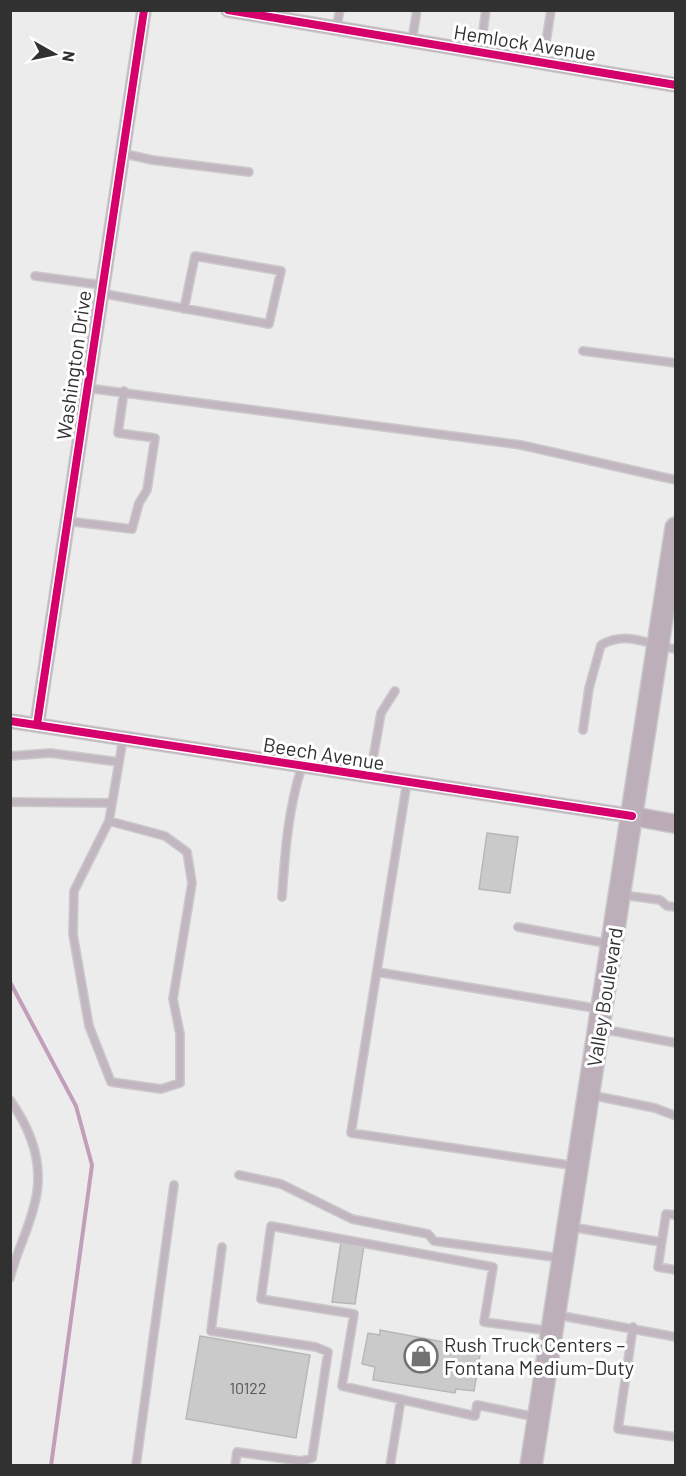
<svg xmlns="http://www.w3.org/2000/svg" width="686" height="1476" font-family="Barlow,sans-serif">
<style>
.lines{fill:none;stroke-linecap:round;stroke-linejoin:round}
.stream{stroke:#c19eba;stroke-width:4}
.building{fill:#cbcacb;stroke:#b8b7b8;stroke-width:1.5}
.lane-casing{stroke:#cbcacb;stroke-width:10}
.street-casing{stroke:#cbcacb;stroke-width:16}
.secondary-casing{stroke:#cbcacb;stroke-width:21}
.primary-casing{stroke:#cbcacb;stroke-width:24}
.lane{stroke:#c2b6c0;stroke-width:7}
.street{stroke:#c2b6c0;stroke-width:14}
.secondary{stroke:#baabb7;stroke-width:18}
.primary{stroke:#bcafba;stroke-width:21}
.cycleway-casing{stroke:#fff;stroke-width:11}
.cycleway{stroke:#d6006c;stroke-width:8}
.labels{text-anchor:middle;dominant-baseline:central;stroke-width:6;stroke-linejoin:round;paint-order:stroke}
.number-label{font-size:16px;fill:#585758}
.street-label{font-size:20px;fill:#323132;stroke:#fff}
.poi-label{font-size:20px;fill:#323132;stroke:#fff;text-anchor:start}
</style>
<rect width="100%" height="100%" fill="#edeced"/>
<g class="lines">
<!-- stream -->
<path class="stream" d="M10,982L76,1106L92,1165L51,1466"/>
</g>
<!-- building -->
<path class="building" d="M487,833L518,837L510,893L479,889Z
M341,1242L364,1245L355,1304L332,1302Z
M380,1330L481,1349L474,1391L456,1389L455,1393L373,1380L375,1367L362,1364L368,1333L380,1335Z
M200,1336L310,1355L296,1438L186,1419Z"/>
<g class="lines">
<defs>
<path id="lane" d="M336,29L340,10
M412,40L417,10
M480,52L486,10
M543,61L551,10
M121,153L152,160L249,172
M35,276L102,285
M100,293L269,324L281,271L195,256L184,309
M583,351L676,363
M87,388L521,445L676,480
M67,521L132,529L139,503L147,490L155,438L118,433L124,391
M583,730L589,688L601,645C627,630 648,645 676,649
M10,756L50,753L119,762
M370,776L381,713L395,691
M407,782L351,1133L576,1166
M10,802L112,803
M109,821L74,891L73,934L89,1026L111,1082L161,1089L180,1083V1034L173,999L192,883L187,852L165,836L109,821L123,739
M623,895L660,900L667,906L676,907
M282,897C285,852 288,809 302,766
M518,927L610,944
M377,972L600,1009
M602,1029L676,1043
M591,1095L655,1108L676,1116
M10,1100C32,1131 45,1168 34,1206C28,1231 16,1253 10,1278
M239,1175L281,1184L352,1219L428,1234L434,1241L561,1258
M676,1215L666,1214L658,1267L676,1270
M571,1227L661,1242
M222,1247L211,1331L316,1347L328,1352L312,1458L301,1461L237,1452L235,1466
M557,1315L676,1337
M633,1327L618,1429L676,1437
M536,1417L477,1405L475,1416L342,1386L354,1314L261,1299L271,1226L493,1267L484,1322L551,1331
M136,1466L174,1185
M390,1466L401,1399"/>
<path id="street" d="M228,10L676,85
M10,721L632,816
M37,725L144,10"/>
<path id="secondary" d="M632,816L676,824"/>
<path id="primary" d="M531,1466L676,528"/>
</defs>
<!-- lane casing -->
<use href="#lane" class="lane-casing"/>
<!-- street casing -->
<use href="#street" class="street-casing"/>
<!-- secondary casing -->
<use href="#secondary" class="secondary-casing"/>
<!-- primary casing -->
<use href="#primary" class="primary-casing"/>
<!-- lane -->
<use href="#lane" class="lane"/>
<!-- street -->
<use href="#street" class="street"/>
<!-- secondary -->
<use href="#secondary" class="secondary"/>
<!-- primary -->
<use href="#primary" class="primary"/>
<defs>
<path id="cycleway" d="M228,10L676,85
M10,721L632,816
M37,725L144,10"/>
</defs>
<!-- cycleway casing -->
<use href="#cycleway" class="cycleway-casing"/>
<!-- cycleway -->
<use href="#cycleway" class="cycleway"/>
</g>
<!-- icons -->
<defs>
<symbol id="shop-ring" viewBox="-11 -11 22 22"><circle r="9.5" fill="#fff" stroke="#737273" stroke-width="1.5"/><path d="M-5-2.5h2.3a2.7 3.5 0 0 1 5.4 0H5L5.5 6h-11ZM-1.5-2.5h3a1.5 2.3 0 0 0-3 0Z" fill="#737273"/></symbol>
</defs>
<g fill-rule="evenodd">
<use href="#shop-ring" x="402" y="1337" width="38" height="38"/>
</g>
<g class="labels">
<!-- number labels -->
<g class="number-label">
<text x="248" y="1387">10122</text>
</g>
<!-- street labels -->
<g class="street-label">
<text transform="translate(525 42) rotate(9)">Hemlock Avenue</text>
<text transform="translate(73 365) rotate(-82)">Washington Drive</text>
<text transform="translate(324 753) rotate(9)">Beech Avenue</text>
<text transform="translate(604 997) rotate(-81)">Valley Boulevard</text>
</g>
<!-- poi labels -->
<g class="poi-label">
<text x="444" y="1344">Rush Truck Centers –<tspan x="444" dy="23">Fontana Medium-Duty</tspan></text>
</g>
</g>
<!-- border -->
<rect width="686" height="1476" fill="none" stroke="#323132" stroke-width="24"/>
<!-- north arrow -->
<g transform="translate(54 54) rotate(99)" stroke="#ffffff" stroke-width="4.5" paint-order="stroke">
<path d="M0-4.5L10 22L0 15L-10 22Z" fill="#323132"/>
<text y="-9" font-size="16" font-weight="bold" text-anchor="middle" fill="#323132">N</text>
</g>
</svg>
